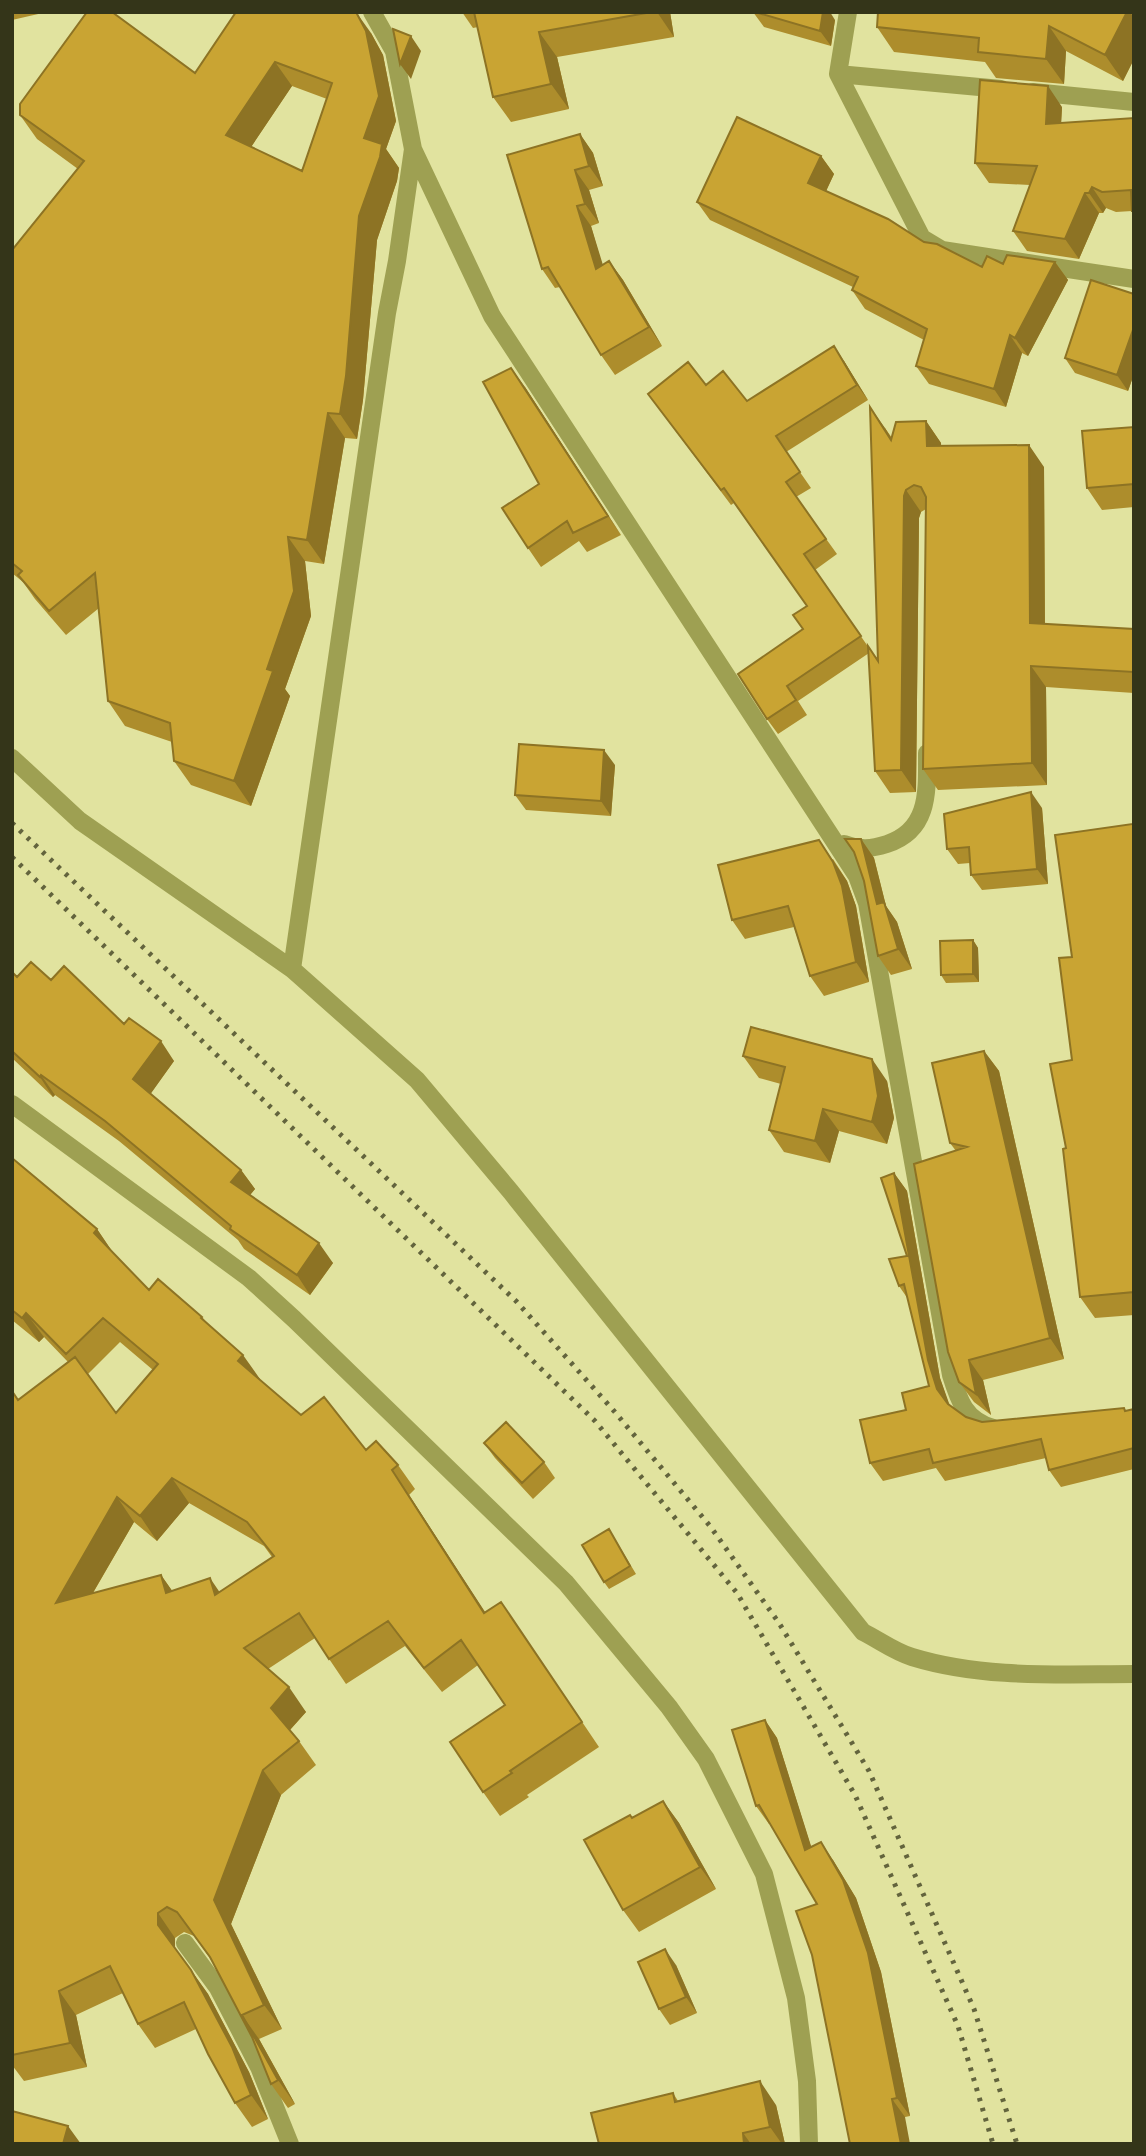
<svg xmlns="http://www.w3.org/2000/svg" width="1146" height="2156" font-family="'Asap Condensed',sans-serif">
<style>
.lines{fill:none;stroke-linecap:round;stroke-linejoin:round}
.minor{stroke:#9ea052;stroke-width:18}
.rail{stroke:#63643d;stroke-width:5;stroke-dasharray:3.5 7;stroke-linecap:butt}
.wall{fill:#ad8d2c;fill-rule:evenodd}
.shaded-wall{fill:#8d7324}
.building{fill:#c9a433;stroke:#8d7324;stroke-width:2;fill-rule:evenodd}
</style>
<rect width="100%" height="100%" fill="#e1e39f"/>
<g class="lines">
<!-- minor -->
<path class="minor" d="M848,12L838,74L922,238L942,250L1134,279
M838,74L1001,89
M1033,92L1134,102
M413,149L492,316L857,876L867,903L951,1375C959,1401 965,1420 993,1428
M12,758L80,821L292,969L417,1080L511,1192L863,1632C879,1640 895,1652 912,1657C984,1679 1060,1674 1134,1674
M844,844C860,850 871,849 887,844C930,830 927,791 927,753
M292,969L387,313L397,261L413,149L394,51L372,12
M12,1104L249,1278L294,1319L566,1583L669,1707L706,1759L764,1874L796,1998L807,2081L809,2144
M185,1943L218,1988L259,2067L290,2144"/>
<!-- rail -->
<path class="rail" d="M12,823L516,1301L614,1411L710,1526L779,1623L869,1771L974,2009L1017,2144
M12,857L595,1421L737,1593L855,1795L958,2026L993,2144"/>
</g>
<!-- wall -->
<path class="wall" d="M12,12H47L12,20Z
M462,12H670L674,37L557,57L569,109L511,122L493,97L478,27L473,28Z
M753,12L835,20L831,46L764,27Z
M878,12H1134V59L1123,81L1066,51L1064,84L996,78L985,62L894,52L877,27Z
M371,33L383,55L396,121L386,149L399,168L397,181L377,240L363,400L357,439L345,438L324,564L305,561L311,616L285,689L290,696L251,806L191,785L174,761L172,742L125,726L108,701L99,608L66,635L35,599L23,582L12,573V250L78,169L37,139L20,115L195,73ZM292,86L327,99L302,171L251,147Z
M1062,107L1061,123L1134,118V213L1132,211L1116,212L1106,208L1103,213H1099L1079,259L1027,251L1013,231L1030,185L989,183L975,163Z
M580,134L593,153L603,186L589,190L599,223L591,226L602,265L609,261L623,280L662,346L615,375L601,355L560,287L555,288L542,269Z
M821,156L834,174L826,191L924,242L982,267L1003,264L1055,262L1068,280L1028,356L1022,353L1006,407L929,384L916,366L924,340L865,309L852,290L853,287L710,220L697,202Z
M1134,294V374L1128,391L1075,373L1065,358Z
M844,361L868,400L786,452L811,488L796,497L837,554L815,570L878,661L885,428L892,438L926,421L941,443V446L1044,467L1045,624L1134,629V693L1046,687L1047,785L938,790L923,769L926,509L921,512L919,518L916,792L890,793L875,771L869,653L798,701L807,715L778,734L767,719L803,629L807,606L734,503L731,505L648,394L706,385L747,401Z
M525,387L621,535L587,552L579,541L541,567L528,548L539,484Z
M1134,427V507L1102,510L1087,488Z
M615,765L611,816L526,810L515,795Z
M1042,808L1048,884L982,890L971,875L970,863L958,864L947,849Z
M1134,811V1315L1095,1318L1080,1297L1066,1148L1072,1060V957L1133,824Z
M861,839L874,858L886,906L897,922L912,969L891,975L878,956Z
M833,859L847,881L856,906L869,982L824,996L810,976L794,927L745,939L732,920Z
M973,940L978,948L979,982L946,983L941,975Z
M12,972L17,977L51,980L124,1024L174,1061L150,1094L241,1170L255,1189L250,1195L333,1263L310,1295L244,1249L238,1240L119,1141L55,1095L53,1097L12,1058Z
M984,1051L999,1071L1064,1359L983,1380L991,1415L974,1402L959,1382L956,1151L950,1143Z
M743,1056L887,1081L894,1118L887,1144L839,1131L830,1163L784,1152L769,1130L781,1084L759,1078Z
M12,1158L97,1229L113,1253L149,1290L202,1317L208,1324L260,1380L301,1415L366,1450L398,1465L415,1489L409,1495L485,1613L501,1602L599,1747L527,1795L529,1797L500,1816L483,1792L505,1705L478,1665L442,1692L405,1646L346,1684L315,1638L268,1669L306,1712L290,1730L299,1741L316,1765L281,1795L231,1924L282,2029L259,2039L295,2104L288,2108L271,2084L252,2037L212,1961L194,1936L184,1932L175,1938V1948L208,1994L249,2072L268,2119L252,2127L235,2103L196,2029L155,2048L138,2024L123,1993L76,2015L87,2067L24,2081L12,2065V1391L18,1400L68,1362L44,1337L39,1342L12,1320ZM120,1342L153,1370L116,1413L88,1374ZM189,1503L264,1546L272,1557L219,1592L172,1591L161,1575L93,1593L134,1522L157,1541Z
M894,1173L907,1191L940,1378L949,1405L966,1417L982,1422L1124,1408L1126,1411L1134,1409V1469L1061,1487L1049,1470L1046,1458L945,1481L936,1468L883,1481L870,1463L906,1410L929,1386L908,1299L899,1286L907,1256Z
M484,1443L544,1462L555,1478L533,1499L495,1458Z
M609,1529L636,1574L609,1589L604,1582Z
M765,1720L777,1738L811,1847L833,1860L856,1898L881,1972L910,2116L905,2117L850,2144L817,1904L770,1824H769L756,1806Z
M663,1801L679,1823L716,1889L639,1932L623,1910L633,1818Z
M676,1965L697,2013L670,2025L659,2009Z
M673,2093L678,2101L776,2105L785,2144H599Z"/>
<!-- shaded-wall -->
<path class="shaded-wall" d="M356,12L371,33L383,55L396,121L386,149L399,168L397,181L377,240L363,400L357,439L340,414L364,138Z
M657,12H670L674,37Z
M823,12H830L835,20L831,46L820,31Z
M1127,12H1130L1134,18V59L1123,81L1105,55Z
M1049,26L1066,51L1064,84L1046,59Z
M539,32L557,57L569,109L551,84Z
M411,36L421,51L411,79L400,64Z
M275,62L292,86L243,159L226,135Z
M1048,86L1062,107L1060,145L1046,124Z
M580,134L593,153L603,186L589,166Z
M821,156L834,174L821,202L808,183Z
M575,170L589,190L599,223L585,204Z
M1092,187L1106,208L1103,213L1089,193Z
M1085,193L1099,213L1079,259L1065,239Z
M577,206L591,226L610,288L596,269Z
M609,261L623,280L662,346L649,327Z
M1055,262L1068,280L1028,356L1015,338Z
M1134,327V374L1128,391L1117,375Z
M1010,335L1022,353L1006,407L994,389Z
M834,346L844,361L868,400L857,385Z
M511,368L525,387L621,535L608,516Z
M870,407L885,428L906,462L891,440Z
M328,413L345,438L324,564L307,540Z
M926,421L941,443L942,468L927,446Z
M1029,445L1044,467L1045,644L1030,623Z
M906,490L921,512L919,518L916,792L901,770L904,496Z
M288,537L305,561L311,616L285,689L290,696L251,806L234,781L267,669Z
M1031,666L1046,687L1047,785L1032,763Z
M604,750L615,765L611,816L601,801Z
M1031,792L1042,808L1048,884L1037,869Z
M861,839L874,858L886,906L897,922L912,969L898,949L877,904Z
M819,840L847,881L856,906L869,982L856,962Z
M973,940L978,948L979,982L973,974Z
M161,1041L174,1061L147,1099L133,1079Z
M984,1051L999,1071L1064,1359L1050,1338Z
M872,1059L887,1081L894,1118L887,1144L872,1122Z
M41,1075L55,1095L53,1097L40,1077Z
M823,1109L839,1131L830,1163L815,1141Z
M241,1170L255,1189L245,1201L231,1182Z
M894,1173L907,1191L940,1378L950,1406L937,1389L928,1360Z
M97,1229L114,1254L94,1233Z
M319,1243L333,1263L310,1295L297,1275Z
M26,1313L44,1337L39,1342L22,1318Z
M243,1355L260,1379L255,1385L238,1361Z
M969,1360L983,1380L991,1415L976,1394Z
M392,1470L409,1495L502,1638L484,1613Z
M172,1478L189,1503L157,1541L140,1516Z
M117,1497L134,1522L73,1627L56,1603Z
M161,1575L178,1599L166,1593Z
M210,1578L227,1603L215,1595Z
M289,1687L306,1712L288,1732L271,1708Z
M765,1720L777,1738L818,1868L805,1850Z
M263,1770L281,1795L231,1924L282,2029L264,2005L214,1900Z
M663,1801L679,1823L716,1889L700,1867Z
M821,1842L833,1860L856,1898L881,1972L910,2116L897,2098Z
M158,1913L175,1938V1949L158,1925Z
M665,1949L676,1965L697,2013L686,1997Z
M191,1970L208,1994L249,2072L268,2119L251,2095Z
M59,1991L76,2015L87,2067L70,2043Z
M242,2015L259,2039L295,2104L278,2080Z
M760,2081L776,2105L785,2144H782L770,2127Z
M892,2099L905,2117L910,2144H901Z
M68,2126L81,2144H63Z
M743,2133L751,2144H744Z"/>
<!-- building -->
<path class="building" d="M87,12H112L195,73L236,12H356L366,31L379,96L364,138L382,144L380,157L359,216L346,376L340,414L328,413L307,540L288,537L294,591L267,669L273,671L234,781L174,761L170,723L108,701L95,573L49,611L18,575L22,571L12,563V250L84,161L20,115V104ZM275,62L332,83L302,171L226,135Z
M474,12H652L539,32L551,84L493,97Z
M755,12H823L820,31Z
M878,12H1127L1105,55L1049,26L1046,59L978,52L979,38L877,27Z
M393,29L411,36L400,64Z
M980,80L1048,86L1046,124L1134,118V211H1132L1131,190L1102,192L1092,187L1089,193H1085L1065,239L1013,231L1037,166L975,163Z
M737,117L821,156L808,183L888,219L924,242L937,244L982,267L987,256L1003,264L1007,255L1055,262L1015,338L1010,335L994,389L916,366L927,329L852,290L858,277L697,202Z
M580,134L589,166L575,170L585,204L577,206L596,269L609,261L649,327L601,355L548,267L542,269L507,155Z
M1091,280L1134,294V327L1117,375L1065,358Z
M834,346L857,385L776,436L800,472L786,482L826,539L804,554L861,636L787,686L796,700L767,719L738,674L803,629L793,615L807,606L724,488L721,490L648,394L688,362L706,385L723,371L747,401Z
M511,368L608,516L573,533L567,521L528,548L502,508L539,484L483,382Z
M870,407L891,440L896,422L926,421L927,446L1029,445L1030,623L1134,629V672L1031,666L1032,763L923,769L926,497L921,487L914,485L906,490L904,496L901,770L875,771L868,646L878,661Z
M1134,427V484L1087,488L1082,431Z
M519,744L604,750L601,801L515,795Z
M1031,792L1037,869L971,875L969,847L947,849L944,814Z
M1133,811H1134V1292L1080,1297L1063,1149L1066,1148L1050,1064L1072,1060L1059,958L1072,957L1055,835L1133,824Z
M845,839H861L877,904L884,902L898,949L878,956L864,881L854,852Z
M819,840L833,862L842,886L856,962L810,976L788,906L732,920L718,865Z
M973,940V974L941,975L940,941Z
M31,962L51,980L64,966L124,1024L129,1018L161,1041L133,1079L241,1170L231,1182L319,1243L297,1275L230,1229L231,1226L105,1121L41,1075L40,1077L12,1051V972L17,977Z
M751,1027L872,1059L878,1096L872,1122L823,1109L815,1141L769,1130L785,1067L743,1056Z
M984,1051L1050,1338L969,1360L976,1394L959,1382L948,1352L914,1164L967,1147L950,1143L932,1063Z
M12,1158L97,1229L94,1233L149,1290L158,1279L202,1317L201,1318L243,1355L238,1361L301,1415L324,1397L366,1450L376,1441L398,1465L392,1470L484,1613L501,1602L582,1722L510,1771L512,1773L483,1792L450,1742L505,1705L461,1640L424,1668L388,1621L329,1659L299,1613L244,1648L289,1687L271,1708L299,1741L263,1770L214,1900L264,2005L242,2015L278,2080L271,2084L252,2037L210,1957L177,1912L167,1907L158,1913V1925L191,1970L232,2047L251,2095L235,2103L208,2054L184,2002L138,2024L110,1966L59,1991L70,2043L12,2055V1391L18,1400L75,1357L116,1413L158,1364L103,1318L66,1354L26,1313L22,1318L12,1310ZM172,1478L247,1522L274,1556L215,1595L210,1578L166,1593L161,1575L56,1603L117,1497L140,1516Z
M894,1173L928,1360L937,1389L948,1404L966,1417L982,1422L1124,1408L1125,1411L1134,1409V1448L1049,1470L1041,1439L933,1463L929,1449L870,1463L860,1420L906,1410L902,1393L929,1386L904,1284L899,1286L889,1259L907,1256L881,1178Z
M506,1422L544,1462L522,1483L484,1443Z
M609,1529L630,1566L604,1582L582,1545Z
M765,1720L805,1850L821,1842L843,1880L868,1953L897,2098L892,2099L901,2144H850L812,1955L796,1911L817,1904L759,1805L756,1806L732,1730Z
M663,1801L700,1867L623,1910L584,1840L630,1815L632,1818Z
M665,1949L686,1997L659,2009L638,1962Z
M760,2081L770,2127L743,2133L744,2144H599L591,2113L673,2093L675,2102Z
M12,2111L68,2126L63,2144H12Z"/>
<!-- border -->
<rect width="1146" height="2156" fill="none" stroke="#343519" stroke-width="28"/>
</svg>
